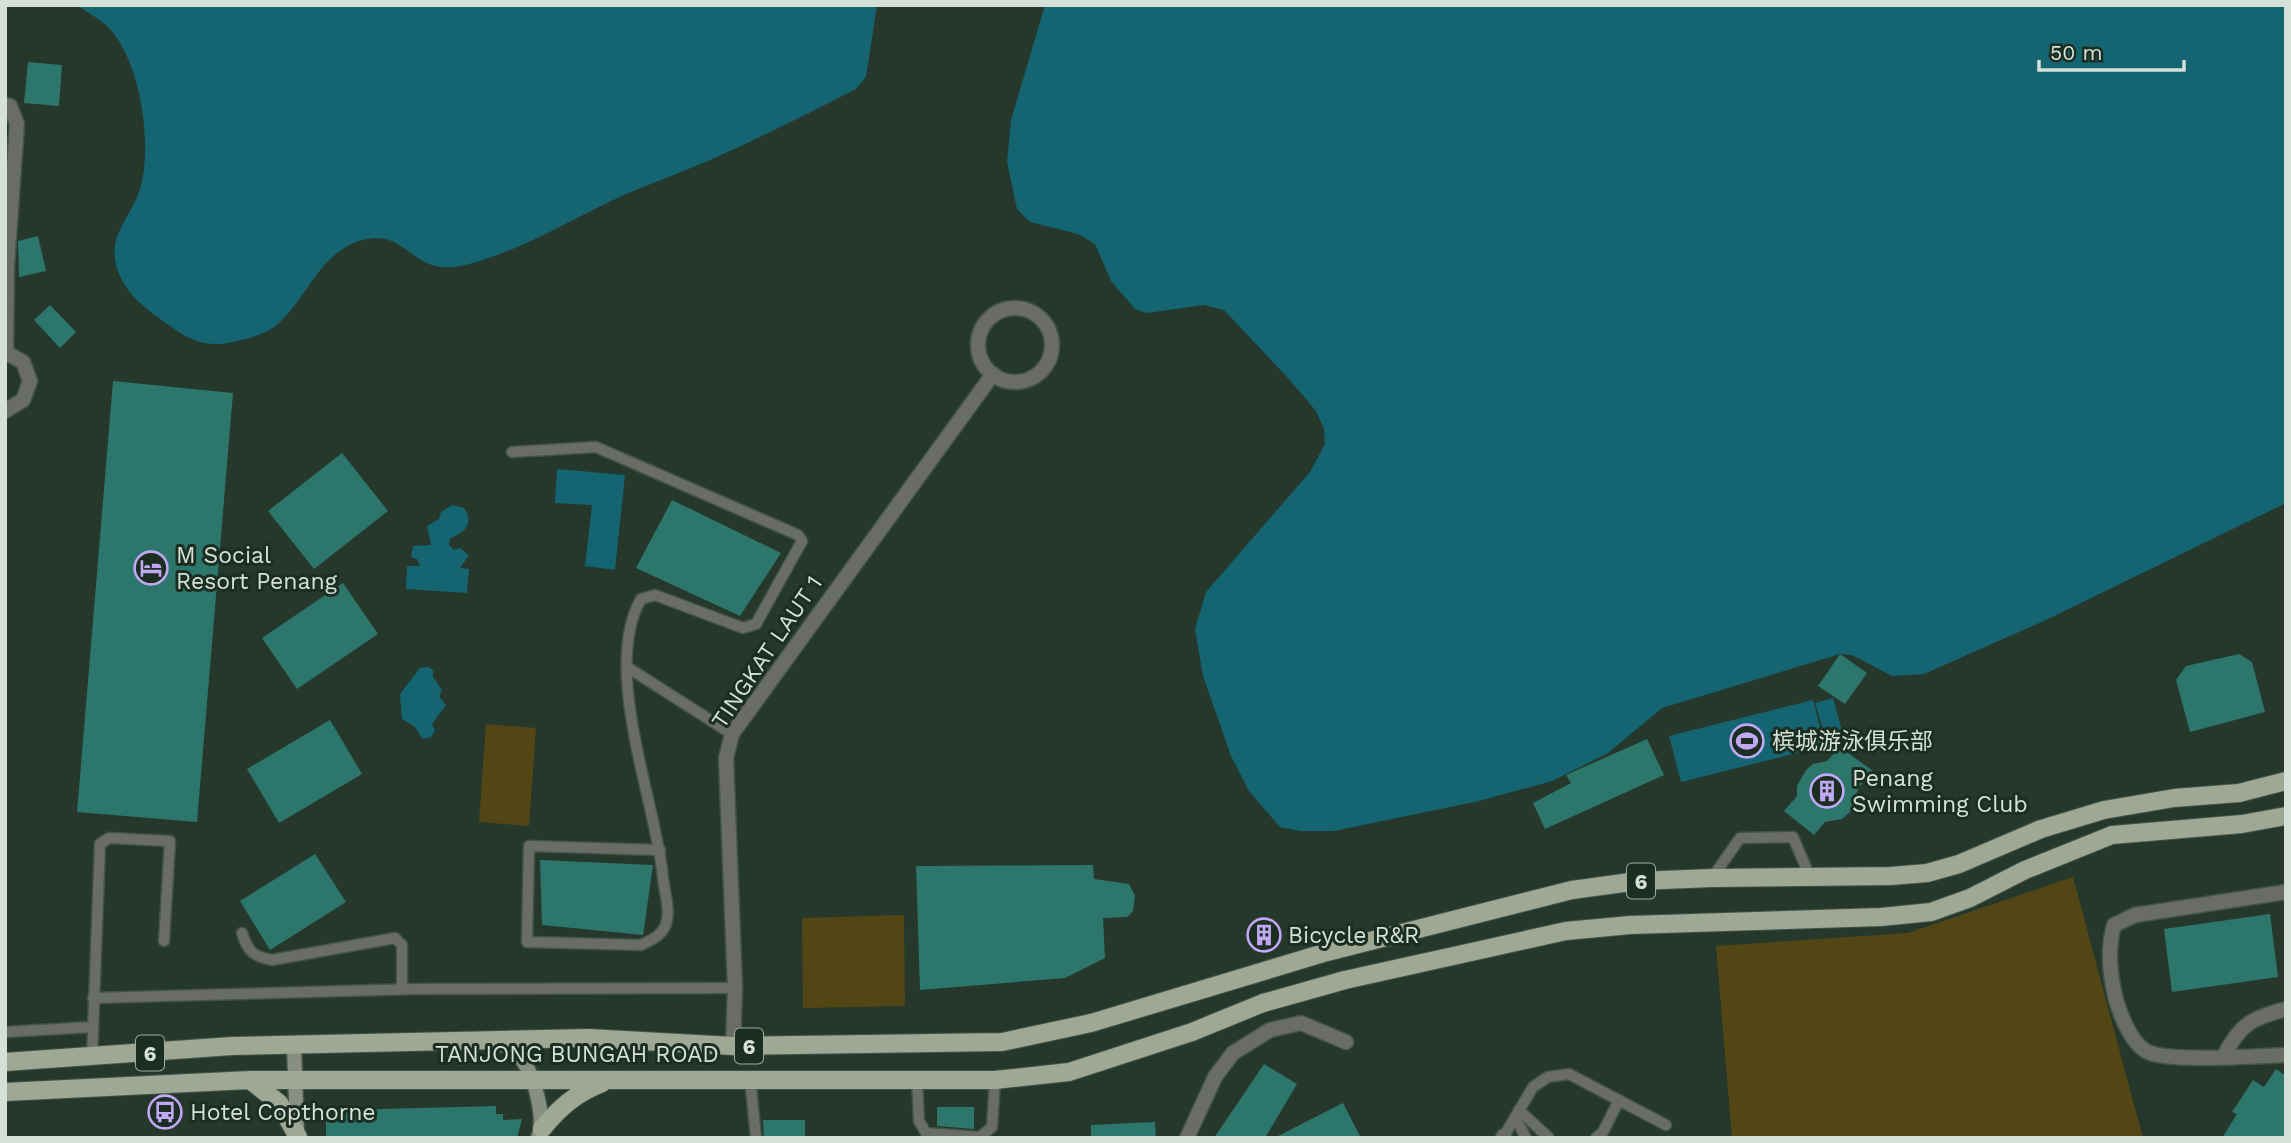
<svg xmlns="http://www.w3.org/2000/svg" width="2291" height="1143" font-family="'Work Sans','Noto Sans SC',sans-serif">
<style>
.green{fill:#524714}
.water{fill:#156471}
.building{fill:#2c766c}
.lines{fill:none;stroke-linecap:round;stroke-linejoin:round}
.lane-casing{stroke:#425348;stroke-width:13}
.street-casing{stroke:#425348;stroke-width:17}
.secondary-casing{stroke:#425348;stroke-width:17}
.primary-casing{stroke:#425348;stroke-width:20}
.lane{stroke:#6a6d65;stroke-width:10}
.street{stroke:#6a6d65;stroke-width:14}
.secondary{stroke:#888e80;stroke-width:14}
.primary{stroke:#9fa795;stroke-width:18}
.labels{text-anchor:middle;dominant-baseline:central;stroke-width:6;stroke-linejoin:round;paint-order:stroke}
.shield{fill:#1c2e22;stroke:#9eaba1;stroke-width:2}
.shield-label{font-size:21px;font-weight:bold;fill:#d5e0d8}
.poi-label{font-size:23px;fill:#d5e0d8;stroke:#1c2e22;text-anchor:start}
.street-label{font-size:23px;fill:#d5e0d8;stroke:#1c2e22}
</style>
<rect width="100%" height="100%" fill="#26382c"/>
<!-- green -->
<path class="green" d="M486,724L536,728L529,826L479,822Z
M2073,877L2143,1138H1732L1716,946L1908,933Z
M904,915L905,1006L803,1008L802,918Z"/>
<!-- water -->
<path class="water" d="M77,5H877L866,77L856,89C811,112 766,135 721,155C689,170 656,181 624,195C571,219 522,251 465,265C409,279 409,225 359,241C320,254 307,297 279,323C269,333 251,338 237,341C211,348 194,343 173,328C152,313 131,300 120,276C103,238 130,221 140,189C153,145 141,58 106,25C97,17 86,12 77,5Z
M1045,5H2286V503L2046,620L1924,674L1892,676L1852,655L1840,654L1662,708L1608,753L1552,781L1479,801L1334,831H1300L1280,827L1249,791L1231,756L1203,676L1195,629L1206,592L1310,472L1325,444L1324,429L1316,411L1288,378L1224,310L1204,305L1147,313L1135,309L1111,281L1095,244L1078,234L1030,222L1017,209L1007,162L1011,120Z
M557,469L625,475L615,570L585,566L592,505L555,503Z
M452,505L464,508C475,525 464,532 450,539L449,545L454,550L460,548L469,555L460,568L469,569L467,593L406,589L407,566H420L417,559L411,557L413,546L431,545L427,526L439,519L441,512Z
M428,667L433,670V677L442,690L439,696L446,705L432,724L435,730L431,737L423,739L414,726L402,719L400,694L420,668Z
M1833,698L1844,738L1827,743L1815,703Z
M1813,700L1825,746L1681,782L1669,736Z"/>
<!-- building -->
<path class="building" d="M28,62L62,65L59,106L24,103Z
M38,236L46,271L19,277L18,241Z
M50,305L76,332L60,348L34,320Z
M113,381L233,393L197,822L77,812Z
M342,453L388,511L314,569L268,511Z
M672,500L781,553L740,616L636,568Z
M343,583L378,634L297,689L262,638Z
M1840,654L1867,673L1845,704L1818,686Z
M2239,654L2252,662L2265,712L2190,732L2176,680L2186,666Z
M330,720L362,774L279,823L247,769Z
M1647,739L1664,775L1545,829L1533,803L1571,783L1566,775Z
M1840,747L1873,771L1859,787L1850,812L1842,819L1825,822L1814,835L1784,811L1797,796V786L1806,770L1813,764L1827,761Z
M315,854L346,902L270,950L240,901Z
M540,860L653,865L643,935L542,925Z
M1093,865L1094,879L1129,884L1135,896L1133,911L1127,917L1103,918L1105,958L1065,978L920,990L916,866Z
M2270,914L2278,977L2172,992L2164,929Z
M1272,922L1277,943L1256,945L1250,926Z
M1264,1064L1297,1084L1265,1138H1214Z
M2276,1069L2286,1076V1138H2222L2237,1114L2232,1112L2253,1080L2264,1087Z
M1343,1103L1361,1138H1274Z
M496,1106V1114H503V1120L522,1119L517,1138H326V1118L343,1119V1110Z
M937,1107H974V1129L937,1126Z
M763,1120H805V1138H764Z
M1155,1122L1156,1138H1091V1125Z"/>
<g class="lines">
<defs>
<path id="lane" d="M512,452L596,447L798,535L802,541L756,624L743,628L655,595L641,599C601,669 656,801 663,878C664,890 670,908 667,920C665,934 652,940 641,945L527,942L529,846L660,850
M627,667L732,734
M1712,878L1740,838L1793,837L1810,877
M242,933C248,952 253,956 272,960L395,938L402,945V989
M93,998L415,989L735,988
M5,1032L92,1027
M92,1058L100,844L109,838L170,841L164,941
M750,1078L756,1138
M917,1079L919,1121L926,1133L980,1137L992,1127L995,1080
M1519,1110L1549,1138
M1515,1117L1526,1138
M1504,1136L1533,1087L1548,1077L1569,1074L1666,1125
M1596,1138L1603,1132L1619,1100"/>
<path id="street" d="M5,105L10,106L17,124L7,265L6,352
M978 345a37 37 0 1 1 74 0a37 37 0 1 1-74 0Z
M5,352L23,362L30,381L23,400L5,411
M2286,892L2135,915L2114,925C2107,951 2110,975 2116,1000C2121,1016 2130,1041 2146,1051C2165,1063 2259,1056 2286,1055
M733,1046L735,988L726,758L732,734L993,374
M2224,1056C2240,1024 2252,1018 2286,1009
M1187,1138L1215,1077L1233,1053L1270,1030L1301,1023L1346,1042
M1503,1138L1504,1136"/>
<path id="secondary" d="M497,1040C506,1047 516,1052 523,1061C535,1078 546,1119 538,1138
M294,1046L297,1129"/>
<path id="primary" d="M5,1062L232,1046L588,1038L733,1046L1002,1042L1091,1023L1327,952L1572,890L1638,881L1712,878L1891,876L1927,873L1959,864L2041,829L2104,810L2174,798L2239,793L2286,781
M250,1080L279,1103L298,1137
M5,1092L250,1080H995L1069,1072L1192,1032L1263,1003L1345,980L1566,931L1630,925L1881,917L1931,912L1970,898L2025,870L2112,835L2242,824L2286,816
M542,1129C559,1108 576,1093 602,1083"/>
</defs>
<!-- lane casing -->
<use href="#lane" class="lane-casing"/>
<!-- street casing -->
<use href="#street" class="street-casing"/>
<!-- secondary casing -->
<use href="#secondary" class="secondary-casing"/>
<!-- primary casing -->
<use href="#primary" class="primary-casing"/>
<!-- lane -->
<use href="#lane" class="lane"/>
<!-- street -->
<use href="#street" class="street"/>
<!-- secondary -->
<use href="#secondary" class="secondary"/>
<!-- primary -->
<use href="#primary" class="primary"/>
</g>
<!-- icons -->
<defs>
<symbol id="hotel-ring" viewBox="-11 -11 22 22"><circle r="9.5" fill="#1c2e22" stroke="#c0a8f4" stroke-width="1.5"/><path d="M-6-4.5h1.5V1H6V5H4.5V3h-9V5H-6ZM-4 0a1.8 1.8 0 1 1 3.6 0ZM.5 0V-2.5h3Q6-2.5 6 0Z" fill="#c0a8f4"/></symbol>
<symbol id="stadium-ring" viewBox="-11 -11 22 22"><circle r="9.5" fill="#1c2e22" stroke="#c0a8f4" stroke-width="1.5"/><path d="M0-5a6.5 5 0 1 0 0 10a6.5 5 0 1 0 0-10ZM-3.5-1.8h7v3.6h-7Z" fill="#c0a8f4"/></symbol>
<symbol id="building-ring" viewBox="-11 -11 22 22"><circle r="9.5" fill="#1c2e22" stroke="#c0a8f4" stroke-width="1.5"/><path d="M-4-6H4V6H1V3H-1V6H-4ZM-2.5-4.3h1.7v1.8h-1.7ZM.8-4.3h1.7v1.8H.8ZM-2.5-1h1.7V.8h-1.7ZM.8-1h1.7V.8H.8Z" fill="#c0a8f4"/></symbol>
<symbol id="bus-ring" viewBox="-11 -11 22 22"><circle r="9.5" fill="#1c2e22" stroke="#c0a8f4" stroke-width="1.5"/><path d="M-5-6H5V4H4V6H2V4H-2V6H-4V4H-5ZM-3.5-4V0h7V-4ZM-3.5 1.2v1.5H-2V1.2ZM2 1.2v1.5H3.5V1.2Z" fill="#c0a8f4"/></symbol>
</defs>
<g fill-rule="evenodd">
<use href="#hotel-ring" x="132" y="549" width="38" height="38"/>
<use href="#stadium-ring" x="1728" y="722" width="38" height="38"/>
<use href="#building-ring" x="1808" y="772" width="38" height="38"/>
<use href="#building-ring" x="1245" y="916" width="38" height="38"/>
<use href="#bus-ring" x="146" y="1093" width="38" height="38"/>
</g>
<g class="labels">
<!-- shield labels -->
<g class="shield">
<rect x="1627" y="863.5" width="28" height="35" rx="5"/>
<rect x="735" y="1028.5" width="28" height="35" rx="5"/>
<rect x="136" y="1035.5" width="28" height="35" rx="5"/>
</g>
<g class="shield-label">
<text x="1641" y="881">6</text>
<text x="749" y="1046">6</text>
<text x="150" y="1053">6</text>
</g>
<!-- poi labels -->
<g class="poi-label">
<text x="176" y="555">M Social<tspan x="176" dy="26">Resort Penang</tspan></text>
<text x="1772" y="741">槟城游泳俱乐部</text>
<text x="1852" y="778">Penang<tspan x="1852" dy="26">Swimming Club</tspan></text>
<text x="1288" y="935">Bicycle R&amp;R</text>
<text x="190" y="1112">Hotel Copthorne</text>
</g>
<!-- street labels -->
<g class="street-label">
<text transform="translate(767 652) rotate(-56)">TINGKAT LAUT 1</text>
<text x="577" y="1054">TANJONG BUNGAH ROAD</text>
</g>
</g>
<!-- border -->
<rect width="2291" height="1143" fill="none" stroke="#d5e0d8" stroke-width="14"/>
<!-- scale -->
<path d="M2039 60v10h145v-10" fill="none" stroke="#d5e0d8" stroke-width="3.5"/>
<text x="2050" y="60" font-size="21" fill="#d5e0d8" stroke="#1c2e22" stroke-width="5" paint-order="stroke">50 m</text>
</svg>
